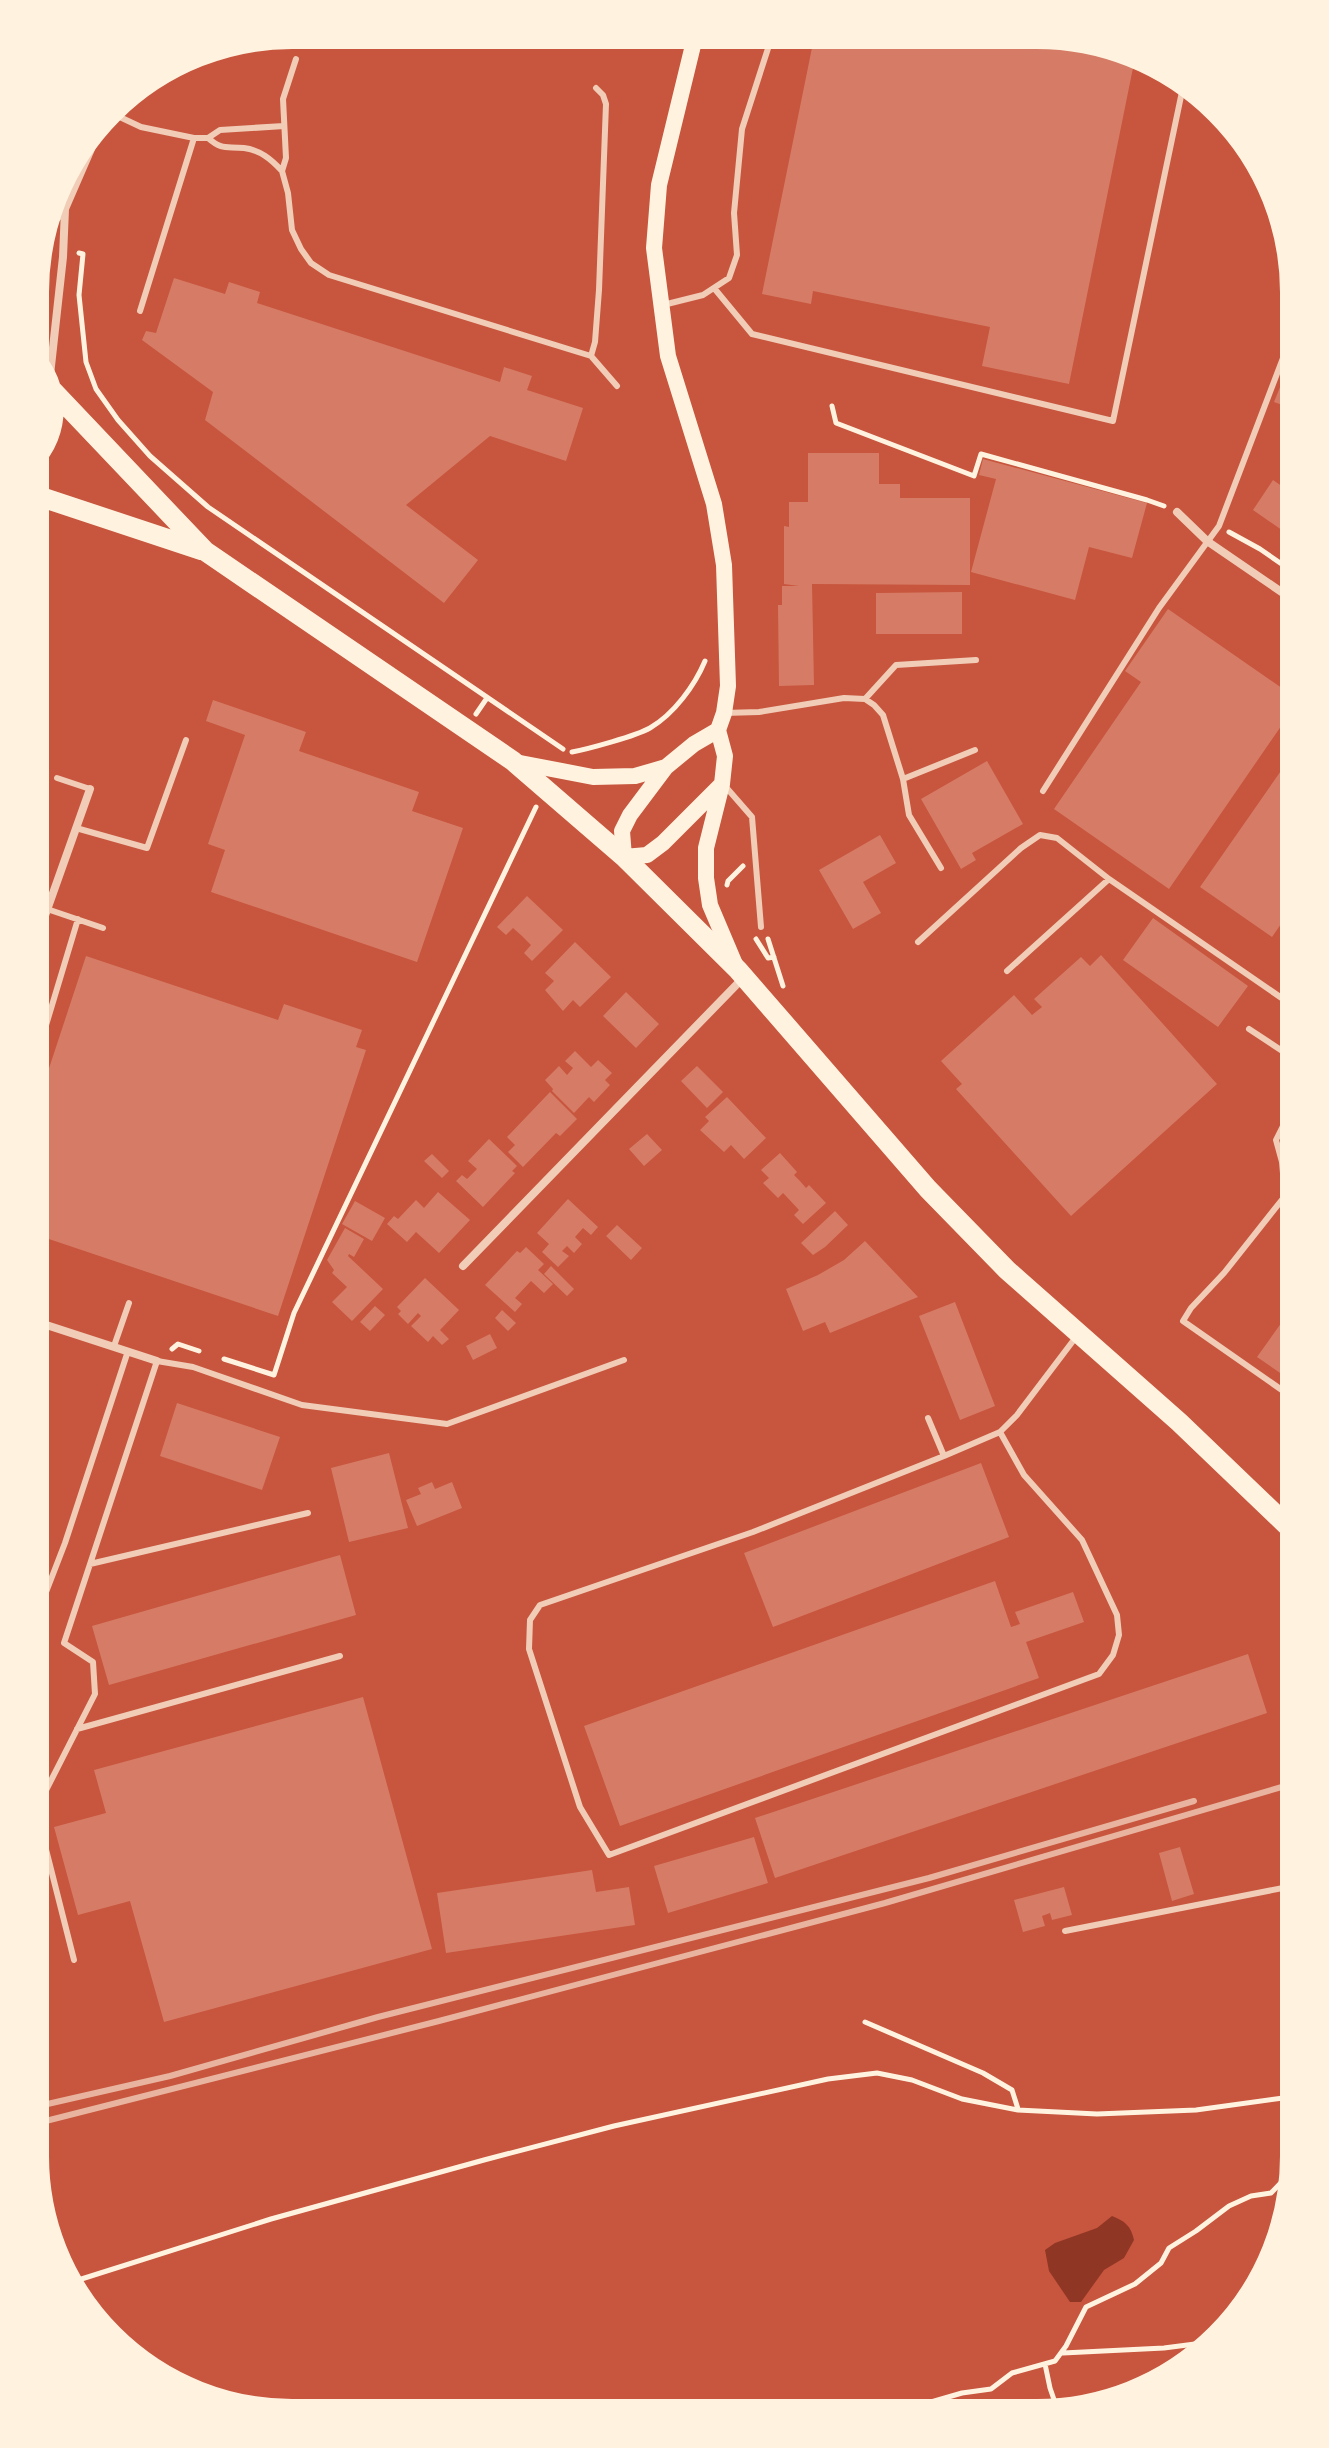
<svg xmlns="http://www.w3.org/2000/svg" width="1329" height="2448" font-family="Cabin,sans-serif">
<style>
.water{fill:#8f3625}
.building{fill:#d67c66}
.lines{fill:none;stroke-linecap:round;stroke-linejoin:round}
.path{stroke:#fff3e0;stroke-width:5}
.service{stroke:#f1ccb7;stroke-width:6}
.minor{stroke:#f1ccb7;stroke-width:8}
.secondary{stroke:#fff3e0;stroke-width:16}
.primary{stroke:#fff3e0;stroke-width:20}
.rail{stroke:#e9b49f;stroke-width:6}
.rim{fill:none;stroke:#fff3e0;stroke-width:10}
</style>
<rect width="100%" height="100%" fill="#c8553d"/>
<!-- water -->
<path class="water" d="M1112,2216C1125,2221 1131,2226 1134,2240L1124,2258L1104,2270L1081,2302H1070L1049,2271L1045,2250L1055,2243L1097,2228Z"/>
<!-- building -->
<path class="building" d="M815,33L1088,35L1135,58L1069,384L982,366L990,327L813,291L811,304L762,294Z
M174,278L225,294L229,282L260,292L257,303L500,382L504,367L532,376L527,390L583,408L566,461L490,436L406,505L478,560L444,603L205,420L213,392L142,340L146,331L156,333Z
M1299,340V411L1274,402Z
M808,453H879V484H900V498H970V585L812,584L814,685L779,686L778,605H782V586H799L784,584V526L789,527V502H808Z
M983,459L1147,503L1132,558L1089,547L1075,600L971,572L996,479L979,475Z
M1273,480L1299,498V542L1253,510Z
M962,592V634H876V593Z
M1168,609L1299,700L1169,889L1054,809L1141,682L1125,671Z
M32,658L49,664L32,712Z
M213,700L306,732L299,751L419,792L412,811L463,828L417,962L211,892L225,850L208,844L245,735L206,721Z
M1299,745V898L1272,937L1200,887Z
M987,761L1023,824L972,853L976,860L961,869L921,799Z
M880,835L896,863L863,882L881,913L853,929L819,870Z
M527,896L563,930L532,961L524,953L531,945L522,936L513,928L506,935L497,927Z
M1153,918L1248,986L1218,1027L1123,960Z
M575,942L611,977L580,1007L573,1000L563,1011L545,990L554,981L545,973Z
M1101,955L1217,1084L1071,1216L956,1089L962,1084L941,1061L1014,995L1032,1015L1042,1007L1034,999L1081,957L1090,966Z
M86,956L278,1020L284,1004L362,1030L356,1047L366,1050L278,1316L31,1233V1123Z
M626,992L659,1024L636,1048L603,1016Z
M575,1051L591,1067L598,1060L612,1073L605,1080L610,1085L594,1102L589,1097L574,1113L552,1091L553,1089L545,1080L559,1066L567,1075L573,1068L565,1061Z
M697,1066L723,1092L707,1108L681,1081Z
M550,1092L577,1119L560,1136L556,1133L523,1167L508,1152L515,1145L507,1137Z
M727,1097L766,1138L744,1159L731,1145L724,1152L700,1130L709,1121L705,1117Z
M647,1134L662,1150L644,1166L629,1149Z
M489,1139L517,1166L512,1171L515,1173L483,1207L456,1181L462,1175L467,1179L477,1169L468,1161Z
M780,1153L797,1172L794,1175L800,1181L806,1188L809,1185L826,1203L803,1224L794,1215L799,1210L785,1195L783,1193L778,1198L763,1183L769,1178L761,1170Z
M432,1154L449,1171L442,1178L424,1161Z
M438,1192L470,1220L439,1253L416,1232L407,1242L387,1224L394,1216L398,1219L416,1200L424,1208Z
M568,1199L598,1227L591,1235L583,1228L575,1237L582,1244L574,1253L567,1246L562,1251L569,1256L558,1267L542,1252L549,1244L537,1233Z
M355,1201L385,1218L372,1241L342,1224Z
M835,1211L848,1225L825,1247L813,1255L801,1243Z
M617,1225L642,1248L631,1260L606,1236Z
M345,1228L364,1239L354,1257L349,1254L348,1256L383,1289L352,1321L332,1302L347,1287L332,1273L334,1270L327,1260Z
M865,1241L918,1297L830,1333L825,1322L803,1331L786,1289L818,1275L844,1260Z
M526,1247L544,1264L538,1270L553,1284L544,1293L531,1281L515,1298L522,1304L515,1312L485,1285L517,1251L520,1253Z
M551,1266L574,1289L567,1296L544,1274Z
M425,1278L459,1310L440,1330L449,1339L442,1345L433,1336L428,1342L411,1326L421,1316L418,1313L408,1324L398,1314L401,1311L397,1307Z
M1299,1298V1386L1257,1357Z
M955,1302L995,1406L960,1420L919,1316Z
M375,1306L385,1315L370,1331L360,1322Z
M502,1310L516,1323L508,1331L495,1318Z
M490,1334L497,1348L473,1360L466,1346Z
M31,1398L38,1400L31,1422Z
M177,1403L280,1437L262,1490L160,1456Z
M389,1453L408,1528L349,1542L331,1468Z
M981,1463L1009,1537L773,1627L744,1553Z
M432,1482L435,1489L452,1482L462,1508L417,1526L406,1500L421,1494L418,1488Z
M340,1555L356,1615L109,1685L92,1626Z
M995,1581L1011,1627L1020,1624L1015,1612L1073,1592L1084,1622L1026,1642L1039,1678L620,1826L584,1726Z
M1248,1654L1267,1713L775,1878L755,1818Z
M363,1697L432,1949L164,2022L130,1901L78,1915L54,1827L106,1813L94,1770Z
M754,1837L768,1883L668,1913L654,1866Z
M1180,1847L1194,1894L1172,1901L1159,1853Z
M592,1870L596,1892L629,1887L635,1925L446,1953L437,1893Z
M1064,1887L1072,1915L1052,1920L1050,1913L1042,1916L1045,1926L1023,1932L1014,1900Z"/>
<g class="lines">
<!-- path -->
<path class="path" d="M79,253L83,254L79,295L86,362L96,389L118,420L150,456L208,507L563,749
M832,406L836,423L974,476L981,454L1147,500L1164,506
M1229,532L1260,549L1299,576
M476,714L487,698
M572,752C588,749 636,736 650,728C674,714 695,685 705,661
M727,885L728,881L743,866
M756,939L768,958L774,957
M768,939L783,986
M172,1349L178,1344L199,1351
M224,1359L274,1375L294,1313L536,807
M1289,1555L1299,1570
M865,2022L983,2073L1012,2090L1018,2109
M72,2282L271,2219L484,2160L614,2126L828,2079L877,2073L912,2080L962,2099L1018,2110L1097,2114L1196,2110L1298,2096
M1239,2321C1253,2273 1275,2230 1296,2184
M1063,2353L1164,2348L1195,2344L1215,2345
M1045,2364L1050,2388L1059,2414
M876,2418L962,2393L991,2389L1012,2373L1055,2361L1066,2346L1086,2307L1135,2284L1161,2263L1169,2248L1196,2231L1229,2206L1251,2196L1271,2193L1298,2165"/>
<!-- service -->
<path class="service" d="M296,59L283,99L286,158L282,171L288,193L292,230L301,249L311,263L329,275L591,356L595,342L599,290L606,104L603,95L596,88
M107,111L141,127L194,138H208L220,130L284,126
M208,138C223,151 226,146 244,148C260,150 271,159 282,171
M714,288L752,334L1113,421L1184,82
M663,305L703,295L729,278L737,255L734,213L742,129L773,33
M140,311L194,138
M591,356L617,386
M865,699L896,665L976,660
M724,713L759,712L844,698L865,699L874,705L883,715L903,779L909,815L941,868
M57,778L90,789
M903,779L975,750
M725,786L752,817L761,927
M1043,791L1159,608L1219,526L1299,316
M76,828L147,848L186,740
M47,909L103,928
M918,942L1021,848L1040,835L1057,838L1109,879
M1007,971L1109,879L1299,1010
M1249,1029L1299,1062
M31,1075L78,919
M114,1346L129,1303
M1299,1402L1183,1321L1191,1308L1224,1273L1285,1196L1282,1162L1276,1140L1299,1094
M928,1418L944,1456L1000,1432L1017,1415L1076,1337
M944,1456L753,1532L540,1605L530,1620L529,1649L580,1807L609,1855L1099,1674L1113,1655L1119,1635L1117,1615L1082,1540L1024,1475L1000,1432
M90,1564L308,1513
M31,1631L65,1543L128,1351
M77,1729L340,1656
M1065,1931L1298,1885
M74,1960L36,1810L95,1694L93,1662L64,1643L157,1361L193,1367L302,1405L447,1424L624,1360"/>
<!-- minor -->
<path class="minor" d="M39,237L65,209L108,110
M50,375L63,257L65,209
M1177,512L1207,541L1299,604
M31,955L90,789
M463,1266L743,978
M31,1320L157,1361"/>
<!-- secondary -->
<path class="secondary" d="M696,33L659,185L654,248L668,356L714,504L724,565L728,686L724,713L718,730L725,756L722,784L706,848V878L710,905L735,964
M515,762L593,777L635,776L666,767L694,744L718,730
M666,767L630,815L622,831L624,857L647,855L663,843L721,785"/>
<!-- primary -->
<path class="primary" d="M53,391L205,551L513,761L624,857L738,970L928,1189L1007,1270L1179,1422L1299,1537
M32,462C61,433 61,385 32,356
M32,494L201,550"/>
<!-- rail -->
<path class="rail" d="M30,2108L170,2076L378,2017L929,1878L1194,1801
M30,2125L439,2021L885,1903L1299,1782"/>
</g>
<!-- crop -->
<path d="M0 0H1329V2448H0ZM292 44H1037A248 248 0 0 1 1285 292V2156A248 248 0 0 1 1037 2404H292A248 248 0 0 1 44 2156V292A248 248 0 0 1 292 44Z" fill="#fff3e0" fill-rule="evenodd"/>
<path class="rim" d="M292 44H1037A248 248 0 0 1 1285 292V2156A248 248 0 0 1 1037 2404H292A248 248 0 0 1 44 2156V292A248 248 0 0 1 292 44Z"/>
</svg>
